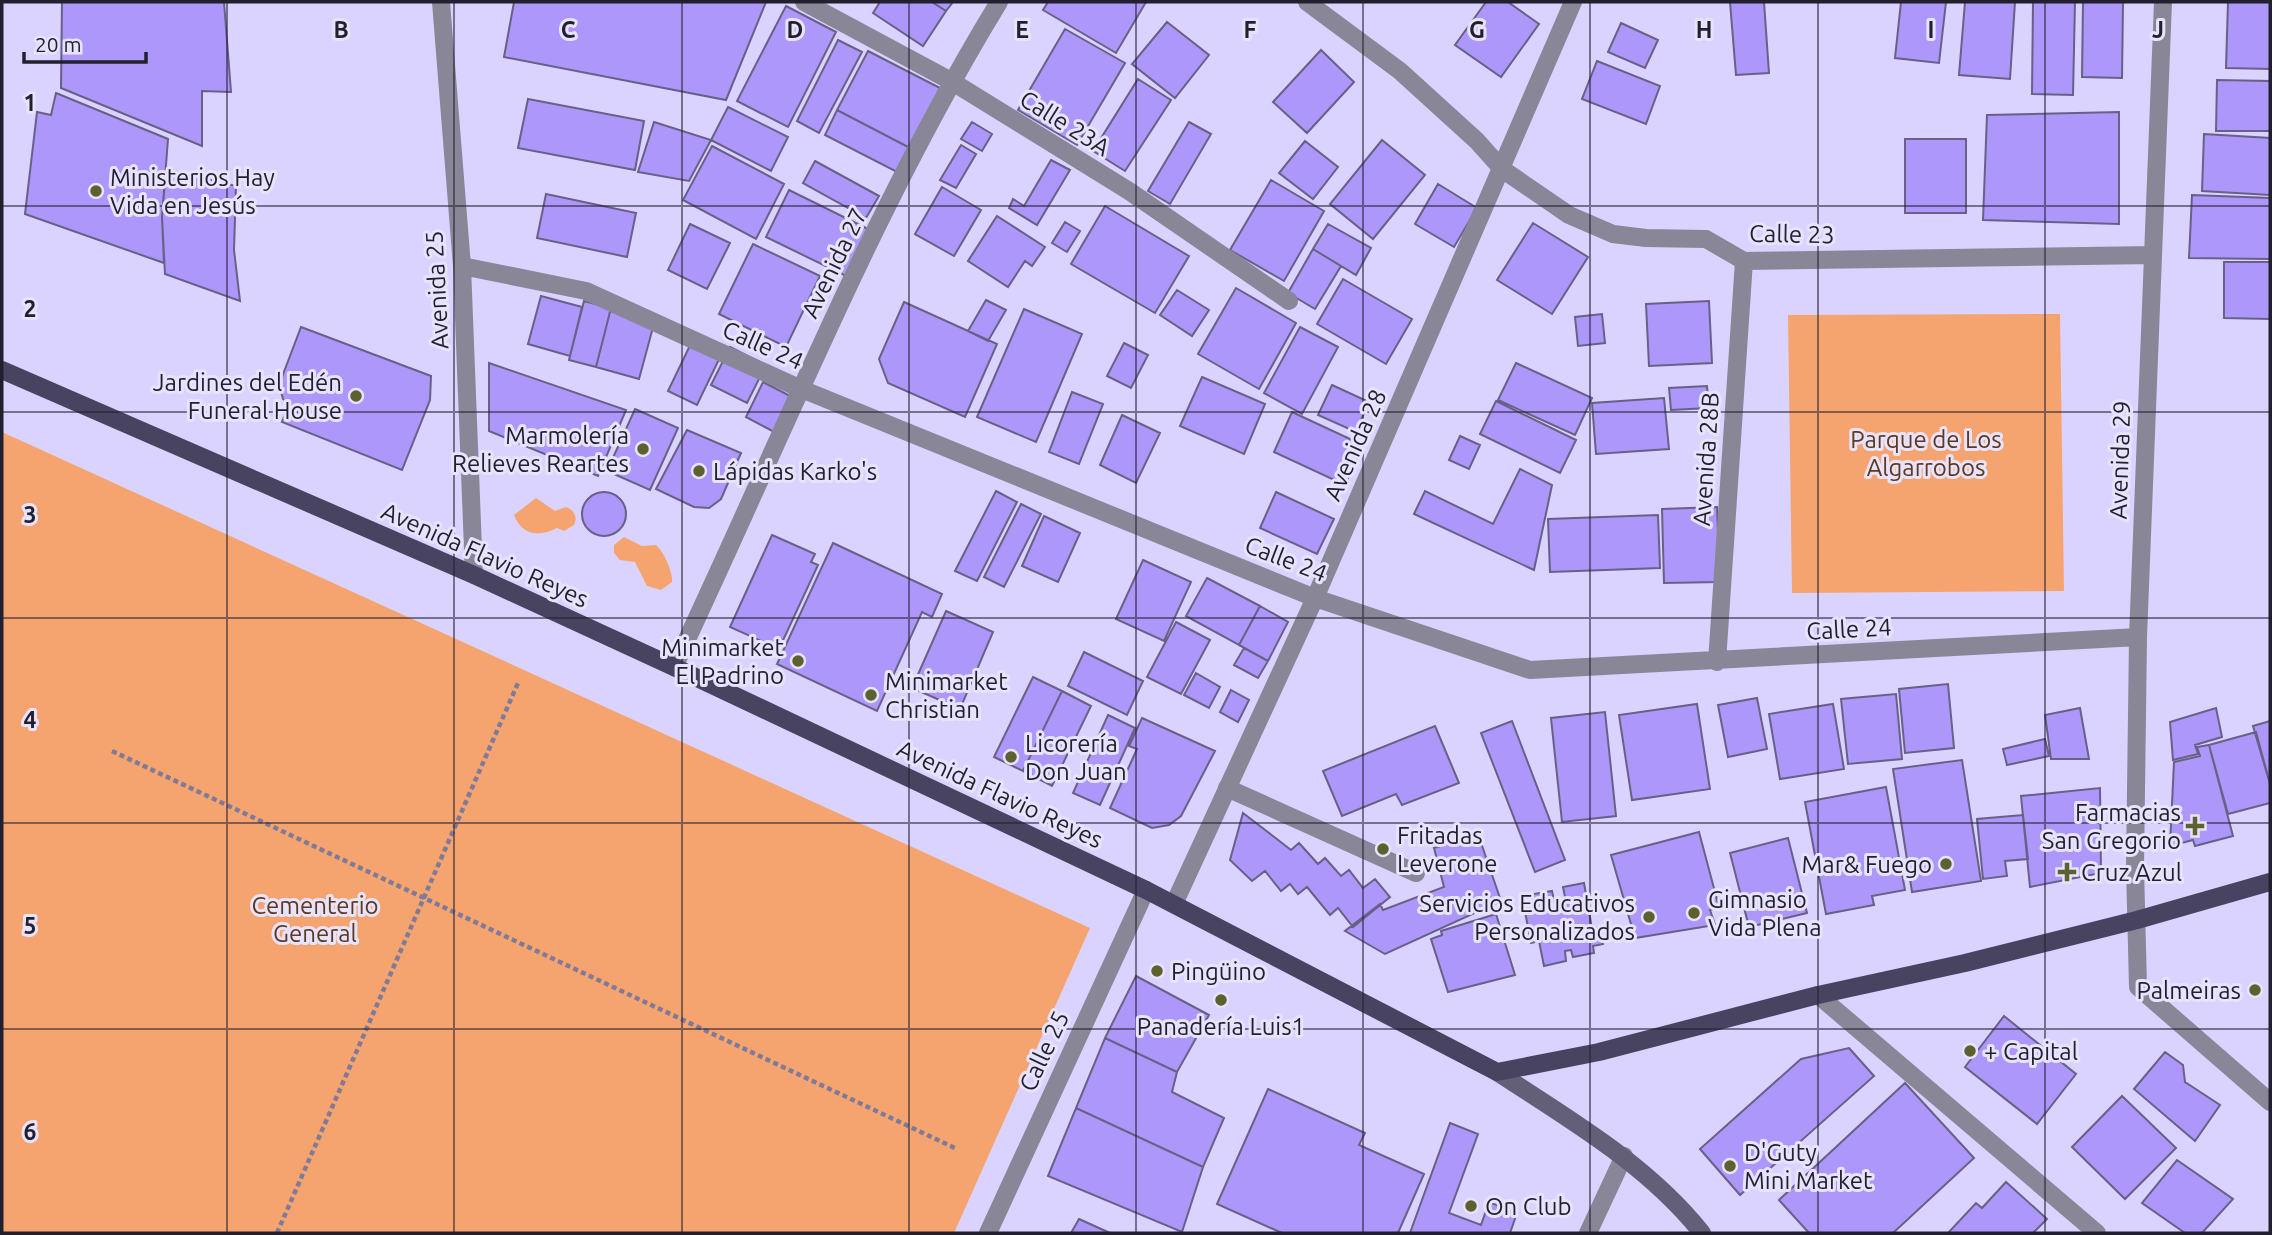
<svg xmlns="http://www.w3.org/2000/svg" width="2272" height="1235" font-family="Ubuntu,sans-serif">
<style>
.green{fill:#f5a470}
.building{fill:#ae97fb;stroke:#686086;stroke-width:2}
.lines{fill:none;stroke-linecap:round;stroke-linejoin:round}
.path{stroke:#7f7a98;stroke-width:4.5;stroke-dasharray:5 3.5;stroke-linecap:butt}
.service{stroke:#898698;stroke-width:18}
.minor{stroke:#898698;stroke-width:18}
.secondary{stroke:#635f79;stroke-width:18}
.primary{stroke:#494362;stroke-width:18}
.grid{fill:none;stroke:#221f2f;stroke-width:2;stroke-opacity:0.55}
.poi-dot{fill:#5d612f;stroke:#e7e3fd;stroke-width:2.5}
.labels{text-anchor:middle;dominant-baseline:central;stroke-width:6;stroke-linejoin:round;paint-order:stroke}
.street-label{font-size:24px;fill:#221f2f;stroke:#e7e3fd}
.poi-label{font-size:24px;fill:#221f2f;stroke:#e7e3fd;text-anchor:start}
.park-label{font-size:24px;fill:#5f381d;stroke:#e7e3fd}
.grid-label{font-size:23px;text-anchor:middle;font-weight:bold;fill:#221f2f;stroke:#e7e3fd;stroke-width:6;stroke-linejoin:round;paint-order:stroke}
</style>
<rect width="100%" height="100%" fill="#dad3ff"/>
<!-- green -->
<path class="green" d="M2060,314L2064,591L1792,593L1788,315Z
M2,432L1090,928L954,1233H2Z
M536,498L555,511L566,507C574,510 578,517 574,525L564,531L557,528C540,537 522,536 514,515Z
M624,537L642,546L656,545C664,552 673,572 672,582L661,590L647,586L635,562L620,560L614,553V545Z"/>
<!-- building -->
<path class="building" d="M62,2H224L231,92L202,91V146L61,88Z
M514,2H766L726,100L504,57Z
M880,2H932L946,11L923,46L873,13Z
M932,2H953L946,11Z
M1048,2H1146L1116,53L1043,10Z
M1486,2H1508L1539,24L1501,77L1455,45Z
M1730,2H1764L1769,73L1736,75Z
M1901,2H1946L1939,63L1895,58Z
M1965,2H2015L2010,79L1959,75Z
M2033,2H2075L2073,95L2032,94Z
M2083,2H2123L2122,78L2082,77Z
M2228,2H2270V69L2226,68Z
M786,6L836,32L788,127L737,101Z
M1167,22L1209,55L1175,98L1132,64Z
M1621,23L1658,40L1645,68L1608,52Z
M1065,29L1125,63L1077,145L1018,110Z
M838,40L862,52L819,133L797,121Z
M1321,50L1354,82L1307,133L1273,102Z
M868,51L940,88L910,148L837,110Z
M1597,61L1660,86L1646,124L1582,99Z
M1138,79L1171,100L1125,171L1093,151Z
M2217,80L2270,81V131H2216Z
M56,93L168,139L162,217L164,263L25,214L37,112L51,115Z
M528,99L644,121L635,170L518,148Z
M728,107L788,137L771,171L711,140Z
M837,110L910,148L897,172L825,135Z
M2119,112V224L1983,220L1987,115Z
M654,122L711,140L689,181L638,172Z
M972,122L992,134L982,151L961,139Z
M1189,122L1211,134L1170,204L1148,191Z
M2204,134L2270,138V195L2202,191Z
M1905,139H1966V213H1905Z
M1382,140L1425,175L1373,239L1330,204Z
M1305,141L1338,167L1313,199L1279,173Z
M961,145L976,154L956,188L940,180Z
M712,146L784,184L756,239L683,200Z
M1051,160L1070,170L1037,225L1009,208L1013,199L1024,206Z
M815,161L879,196L866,218L803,183Z
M166,169L236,186L234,250L240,301L165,274L162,217Z
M1271,180L1324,211L1284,281L1230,250Z
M1438,184L1477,208L1454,247L1415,224Z
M942,187L981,210L954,256L915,234Z
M789,190L868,229L846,276L766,237Z
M546,194L636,213L627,257L537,238Z
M2192,195L2270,198V259L2189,258Z
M1105,206L1189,256L1155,313L1071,264Z
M997,216L1045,247L1032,266L1025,261L1008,287L968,261Z
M1065,222L1080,231L1067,252L1052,243Z
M1533,223L1588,257L1552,314L1497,280Z
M690,224L730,243L707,289L668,270Z
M1328,224L1371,248L1356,275L1313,249Z
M753,244L820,276L786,347L719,314Z
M1313,249L1341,266L1315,309L1288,293Z
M2224,262H2270V319L2224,318Z
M1343,279L1412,319L1386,364L1317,324Z
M1236,288L1296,323L1259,389L1198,354Z
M1177,290L1209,310L1192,336L1160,315Z
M541,296L582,307L570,356L528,344Z
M986,300L1006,310L988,341L968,331Z
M584,301L611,308L596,367L569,360Z
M1709,301L1712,363L1649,366L1646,304Z
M904,302L997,344L965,417L888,383L879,359Z
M611,308L655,320L639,379L596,367Z
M1024,309L1082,334L1036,442L977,417Z
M1602,314L1605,343L1578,346L1575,317Z
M301,327L431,376L430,400L402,470L282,422L289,404L283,399L279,385Z
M1300,327L1338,347L1302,414L1264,393Z
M695,335L724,349L697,405L668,391Z
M1124,343L1148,355L1131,388L1107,376Z
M730,347L766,365L747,403L711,385Z
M489,363L626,410L598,476L489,431Z
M1516,363L1592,398L1575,435L1498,400Z
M1202,377L1265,404L1244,454L1180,426Z
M763,382L796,399L778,434L746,417Z
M1332,385L1369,402L1356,432L1318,415Z
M1707,386L1709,408L1671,410L1669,388Z
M1072,392L1103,404L1079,464L1049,452Z
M1664,398L1669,449L1596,454L1592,403Z
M1496,401L1576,440L1560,473L1480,434Z
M635,409L678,428L650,490L607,471Z
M1292,412L1363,445L1345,485L1274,452Z
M1122,415L1160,433L1136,483L1100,465Z
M687,430L741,453L721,499L709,508L694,507L656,489Z
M1460,436L1480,445L1469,469L1449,460Z
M1520,469L1552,485L1534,570L1414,514L1425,491L1493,524Z
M996,491L1017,502L977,581L955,571Z
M1276,492L1334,519L1317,554L1260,528Z
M582 514a22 22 0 1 1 44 0a22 22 0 1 1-44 0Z
M1021,504L1041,514L1004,587L984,577Z
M1717,507L1720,582L1664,583L1662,509Z
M1658,515L1660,568L1550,572L1548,519Z
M1044,516L1080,533L1058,582L1022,566Z
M772,535L815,554L811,562L818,565L779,649L730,627Z
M833,543L942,594L932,617L922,612L877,711L777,664Z
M1143,560L1191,582L1164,641L1116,619Z
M1207,578L1260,606L1239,645L1186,616Z
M1260,606L1288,622L1268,661L1239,645Z
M946,611L993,632L960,709L912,688Z
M1176,622L1210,640L1181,694L1147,677Z
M1244,648L1268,661L1258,678L1234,665Z
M1084,652L1143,681L1127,715L1068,686Z
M1196,673L1220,687L1209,708L1184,695Z
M1033,677L1062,691L1023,771L994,757Z
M1948,684L1954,748L1905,753L1899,689Z
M1231,690L1249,700L1238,722L1220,712Z
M1062,691L1091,706L1052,786L1023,771Z
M1896,694L1902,759L1848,764L1841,699Z
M1757,698L1767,749L1728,757L1718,705Z
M1697,704L1710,789L1632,800L1619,715Z
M1833,704L1844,769L1780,779L1769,714Z
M2080,708L2089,759H2051L2045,715Z
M2216,708L2222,737L2195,745L2198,754L2173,760L2170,722Z
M1605,712L1616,816L1562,822L1551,718Z
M1108,715L1135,728L1100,805L1073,793Z
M1142,718L1215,751L1181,816L1169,825L1152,828L1110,808L1137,749L1129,746Z
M1512,721L1565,860L1535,872L1481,733Z
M2270,721V784L2253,726Z
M1435,726L1459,783L1402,805L1396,794L1342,816L1323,771Z
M2256,732L2270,784V803L2228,814L2209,745Z
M2045,739L2049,756L2007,765L2003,749Z
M2209,745L2233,836L2195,846L2193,840L2170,846L2174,762L2200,756L2197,747Z
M1962,760L1981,881L1912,892L1893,769Z
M1886,787L1905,890L1872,896L1874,905L1826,914L1805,802Z
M2100,788L2101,873L2030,887L2021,796Z
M1243,813L1291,850L1299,843L1318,864L1325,858L1341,876L1349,870L1363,888L1375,879L1390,897L1353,927L1338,908L1330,915L1307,887L1298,894L1290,884L1281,891L1265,871L1252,881L1230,860Z
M2023,815L2028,859L2005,861L2007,876L1983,879L1977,819Z
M1699,832L1719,907L1710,910L1715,925L1635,938L1611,855Z
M1478,834L1501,901L1385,954L1345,931L1380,904L1383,910L1444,887L1434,848Z
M1788,838L1807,913L1749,927L1730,853Z
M1584,883L1592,929L1600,927L1603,944L1593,946L1594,953L1573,957L1571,950L1565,951L1566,961L1544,966L1539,941L1531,943L1522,896L1552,891L1555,905L1566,902L1563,887Z
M1496,914L1515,975L1448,992L1431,939L1442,935L1441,931Z
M1136,976L1209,1015L1177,1072L1105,1038Z
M2004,1016L2076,1074L2037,1124L1965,1067Z
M1105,1038L1177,1072L1172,1092L1224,1118L1203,1167L1076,1108Z
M1849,1048L1874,1076L1740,1195L1700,1149L1801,1059Z
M2165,1052L2183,1065L2185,1082L2220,1105L2195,1141L2134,1089Z
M1905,1083L1974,1158L1893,1233H1809L1779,1200Z
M1268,1089L1365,1133L1359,1145L1424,1174L1398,1233H1282L1217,1204Z
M2122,1096L2176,1148L2125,1199L2072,1147Z
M1076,1108L1203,1167L1182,1232L1048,1176Z
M1450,1123L1478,1134L1449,1213L1481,1225L1489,1202L1517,1213L1510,1233H1410Z
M2177,1160L2233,1199L2202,1233H2185L2142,1203Z
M2006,1182L2047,1219L2033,1233H1948L1976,1203L1982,1208Z
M1079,1219L1110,1233H1071Z"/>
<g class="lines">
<!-- path -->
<path class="path" d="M112,751L957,1149
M277,1233L518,683"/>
<!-- service -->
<path class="service" d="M1227,788L1416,873"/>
<!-- minor -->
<path class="minor" d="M441,2L462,266L474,575
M804,2L951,81L1129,191L1289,301
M1307,2L1400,71L1477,141L1502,169L1569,215L1613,234L1646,238L1706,239L1744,261L2153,255
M2163,2L2138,637L2135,868L2138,987L2270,1102
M462,266L586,291L799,388L1315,598L1530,670L2138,637
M1717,662L1744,261
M674,667C780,444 870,213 999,2
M1174,904L1315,598L1573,2
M1818,995L2097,1233
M988,1233L1146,890
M1588,1233L1624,1156"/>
<!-- secondary -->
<path class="secondary" d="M1497,1072C1570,1120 1647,1164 1702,1233"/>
<!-- primary -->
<path class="primary" d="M2,370L474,575L674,667L1146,890L1497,1072L1599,1052L1818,995L1965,963L2137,920L2270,882"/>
</g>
<!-- grid -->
<path class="grid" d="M227,2V1233M454,2V1233M682,2V1233M909,2V1233M1136,2V1233M1363,2V1233M1590,2V1233M1818,2V1233M2045,2V1233M2,206H2270M2,412H2270M2,618H2270M2,823H2270M2,1029H2270"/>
<!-- markers -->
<g class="poi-dot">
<circle cx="96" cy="191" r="7"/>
<circle cx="356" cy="396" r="7"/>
<circle cx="643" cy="449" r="7"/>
<circle cx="699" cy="471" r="7"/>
<circle cx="798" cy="661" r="7"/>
<circle cx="871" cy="695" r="7"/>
<circle cx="1011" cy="757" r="7"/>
<path d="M2191.5 815.5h7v7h7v7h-7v7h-7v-7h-7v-7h7z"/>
<circle cx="1383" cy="849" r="7"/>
<circle cx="1946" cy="864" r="7"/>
<path d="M2063.5 861.5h7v7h7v7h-7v7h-7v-7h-7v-7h7z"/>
<circle cx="1694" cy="913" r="7"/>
<circle cx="1649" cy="917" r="7"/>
<circle cx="1157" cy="971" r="7"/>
<circle cx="2255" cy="990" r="7"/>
<circle cx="1221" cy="1000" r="7"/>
<circle cx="1970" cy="1051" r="7"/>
<circle cx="1730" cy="1166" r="7"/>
<circle cx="1471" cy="1206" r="7"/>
</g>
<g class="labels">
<!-- street labels -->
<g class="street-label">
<text transform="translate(1065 123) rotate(32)">Calle 23A</text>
<text transform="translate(1792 234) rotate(1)">Calle 23</text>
<text transform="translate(834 263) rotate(-64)">Avenida 27</text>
<text transform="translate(437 290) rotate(-93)">Avenida 25</text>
<text transform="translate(763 345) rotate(24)">Calle 24</text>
<text transform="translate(1355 445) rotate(-66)">Avenida 28</text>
<text transform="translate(1706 459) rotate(-86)">Avenida 28B</text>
<text transform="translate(2120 460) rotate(-88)">Avenida 29</text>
<text transform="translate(485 555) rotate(24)">Avenida Flavio Reyes</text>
<text transform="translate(1286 559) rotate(21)">Calle 24</text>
<text transform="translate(1849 629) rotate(-3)">Calle 24</text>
<text transform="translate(1000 794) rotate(25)">Avenida Flavio Reyes</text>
<text transform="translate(1044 1051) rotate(-65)">Calle 25</text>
</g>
<!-- poi labels -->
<g class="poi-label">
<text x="110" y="177">Ministerios Hay<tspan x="110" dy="28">Vida en Jesús</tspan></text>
<text x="342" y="382" text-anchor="end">Jardines del Edén<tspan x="342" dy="28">Funeral House</tspan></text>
<text x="629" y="435" text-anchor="end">Marmolería<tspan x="629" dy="28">Relieves Reartes</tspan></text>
<text x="713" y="471">Lápidas Karko's</text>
<text x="784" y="647" text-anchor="end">Minimarket<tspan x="784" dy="28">El Padrino</tspan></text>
<text x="885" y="681">Minimarket<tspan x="885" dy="28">Christian</tspan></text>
<text x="1025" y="743">Licorería<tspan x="1025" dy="28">Don Juan</tspan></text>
<text x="2181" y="812" text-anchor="end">Farmacias<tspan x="2181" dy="28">San Gregorio</tspan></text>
<text x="1397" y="835">Fritadas<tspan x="1397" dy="28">Leverone</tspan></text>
<text x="1932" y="864" text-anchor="end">Mar&amp; Fuego</text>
<text x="2081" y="872">Cruz Azul</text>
<text x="1708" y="899">Gimnasio<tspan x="1708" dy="28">Vida Plena</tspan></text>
<text x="1635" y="903" text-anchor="end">Servicios Educativos<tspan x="1635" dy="28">Personalizados</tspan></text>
<text x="1171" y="971">Pingüino</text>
<text x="2241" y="990" text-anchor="end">Palmeiras</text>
<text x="1221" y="1026" text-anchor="middle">Panadería Luis1</text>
<text x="1984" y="1051">+ Capital</text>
<text x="1744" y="1152">D'Guty<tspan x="1744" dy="28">Mini Market</tspan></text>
<text x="1485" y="1206">On Club</text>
</g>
<!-- park labels -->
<g class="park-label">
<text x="1926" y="439">Parque de Los<tspan x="1926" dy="28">Algarrobos</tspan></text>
<text x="315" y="905">Cementerio<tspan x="315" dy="28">General</tspan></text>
</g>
</g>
<g class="grid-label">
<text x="341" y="38">B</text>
<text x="568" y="38">C</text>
<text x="795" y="38">D</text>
<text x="1022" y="38">E</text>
<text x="1250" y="38">F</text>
<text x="1477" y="38">G</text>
<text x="1704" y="38">H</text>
<text x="1931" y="38">I</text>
<text x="2158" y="38">J</text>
<text x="30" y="111">1</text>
<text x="30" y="317">2</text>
<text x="30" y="523">3</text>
<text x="30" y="728">4</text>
<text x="30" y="934">5</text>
<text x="30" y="1140">6</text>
</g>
<!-- border -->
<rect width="2272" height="1235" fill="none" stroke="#221f2f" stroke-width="7"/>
<!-- scale -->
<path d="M24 52v10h122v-10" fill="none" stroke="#221f2f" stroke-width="3.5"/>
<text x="35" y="52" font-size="21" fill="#221f2f" stroke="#e7e3fd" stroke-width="5" paint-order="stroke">20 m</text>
</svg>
